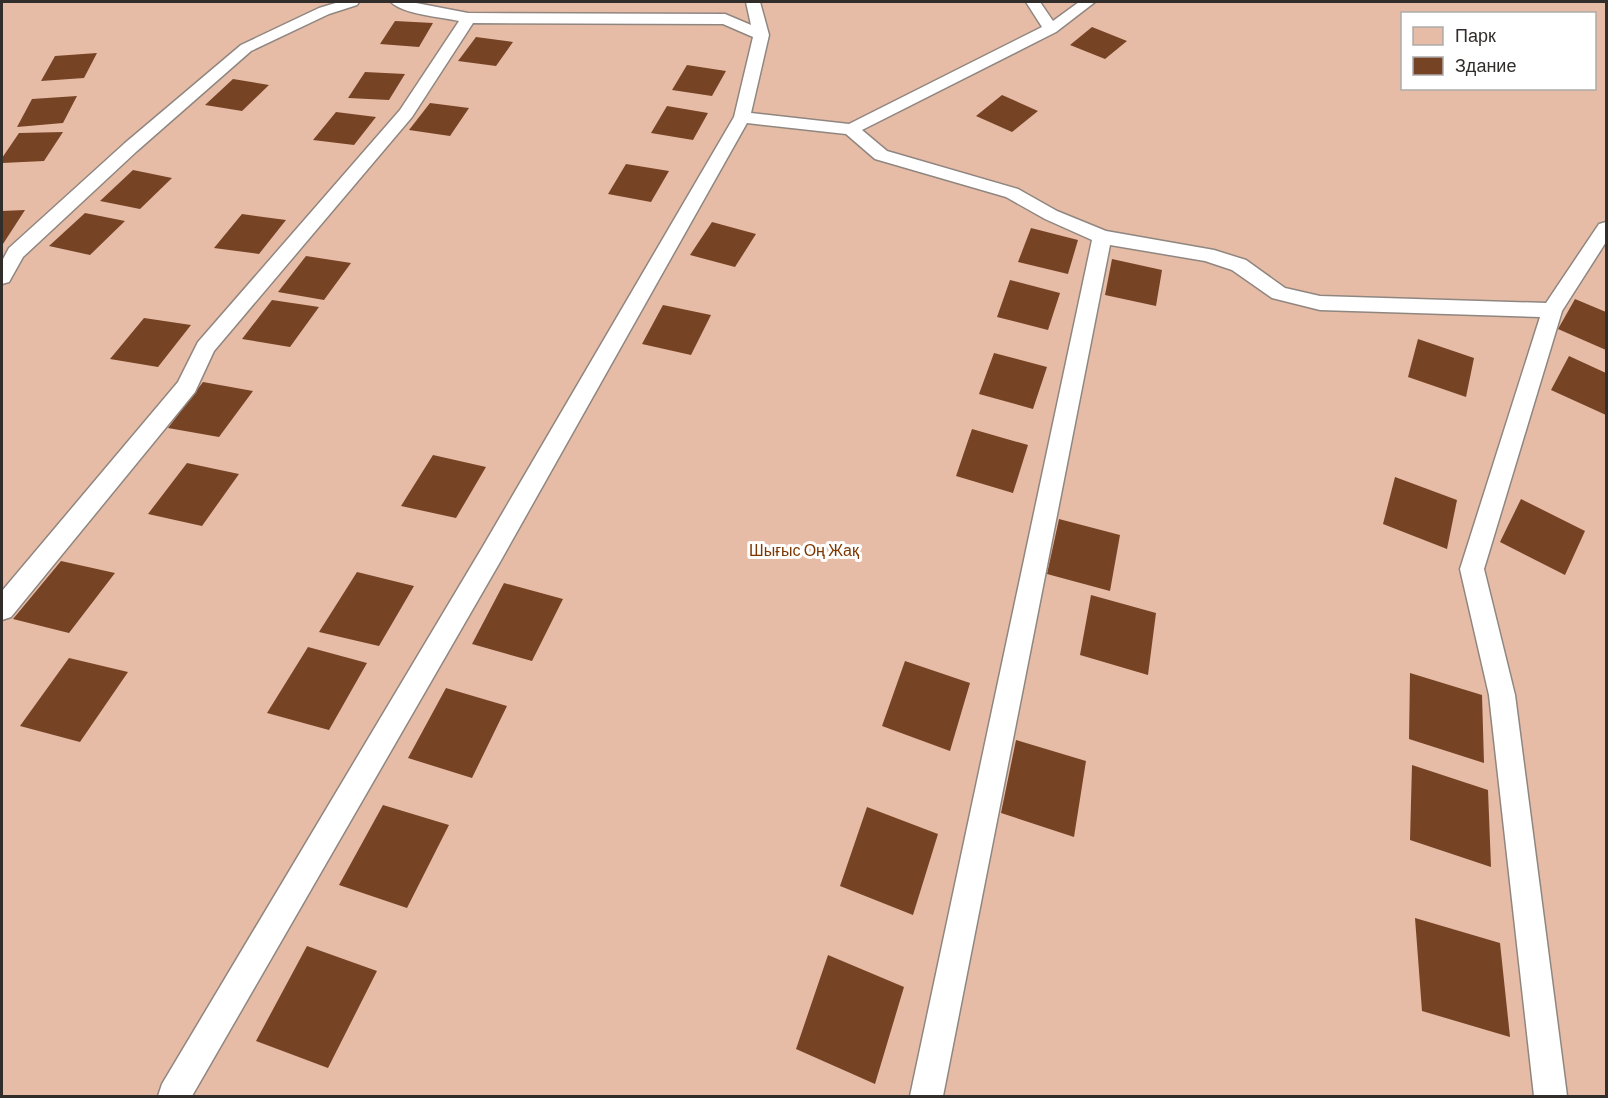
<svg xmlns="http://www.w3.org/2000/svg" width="1608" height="1098" font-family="Barlow,sans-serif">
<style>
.green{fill:#e6bca6;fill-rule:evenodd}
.building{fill:#774325}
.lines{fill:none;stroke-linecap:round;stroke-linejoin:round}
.lane-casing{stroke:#908680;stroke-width:3}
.lane{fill:#fff;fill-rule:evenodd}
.labels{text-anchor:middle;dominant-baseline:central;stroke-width:6;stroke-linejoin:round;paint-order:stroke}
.park-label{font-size:16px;fill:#7e3700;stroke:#fff}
</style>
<rect width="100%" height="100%" fill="#fef5f0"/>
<!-- green -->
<path class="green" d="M2,2H1606V1096H2ZM1402,14H1594V88H1402Z"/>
<!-- building -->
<path class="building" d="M395,21L433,23L419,47L380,44Z
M1092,27L1127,41L1105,59L1070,45Z
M476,37L513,42L496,66L458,61Z
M97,53L84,78L41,81L55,56Z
M687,65L726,71L712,96L672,90Z
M365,72L405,74L389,100L348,98Z
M233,79L269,85L242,111L205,105Z
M1002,95L1038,111L1012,132L976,116Z
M77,96L63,123L17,127L32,99Z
M430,103L469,108L450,136L409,130Z
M667,106L708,113L693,140L651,133Z
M336,112L376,117L354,145L313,140Z
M63,132L44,161L2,163V158L19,133Z
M626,164L669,171L651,202L608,194Z
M133,170L172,178L140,209L100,201Z
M25,210L3,244H2V211Z
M85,213L125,221L90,255L49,246Z
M242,214L286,220L259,254L214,248Z
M712,222L756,234L735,267L690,255Z
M1031,228L1078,240L1068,274L1018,262Z
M306,256L351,263L324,300L278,292Z
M1112,259L1162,270L1156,306L1105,295Z
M1010,280L1060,293L1048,330L997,317Z
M1575,299L1606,312V350L1558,329Z
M272,300L319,307L290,347L242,339Z
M663,305L711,315L691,355L642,344Z
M144,318L191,325L158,367L110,359Z
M1418,339L1474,358L1466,397L1408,377Z
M994,353L1047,367L1033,409L979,394Z
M1569,356L1606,373V415L1551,390Z
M203,382L253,391L219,437L168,428Z
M972,429L1028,445L1013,493L956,476Z
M433,455L486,467L456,518L401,506Z
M187,463L239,474L202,526L148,514Z
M1395,477L1457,500L1447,549L1383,524Z
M1521,499L1585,531L1565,575L1500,542Z
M1059,519L1120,535L1110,591L1047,574Z
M61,561L115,573L69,633L13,619Z
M357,572L414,586L379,646L319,632Z
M504,583L563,599L532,661L472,644Z
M1091,595L1156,613L1148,675L1080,655Z
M308,647L367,663L329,730L267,713Z
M69,658L128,672L80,742L20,726Z
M905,661L970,683L950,751L882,726Z
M1410,673L1482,695L1484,763L1409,739Z
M446,688L507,706L472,778L408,758Z
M1016,740L1086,761L1074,837L1001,813Z
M1412,765L1488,790L1491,867L1410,840Z
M383,805L449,825L407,908L339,885Z
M867,807L938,834L913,915L840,886Z
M1415,918L1500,943L1510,1037L1422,1011Z
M307,946L377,971L328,1068L256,1041Z
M828,955L904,987L875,1084L796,1049Z"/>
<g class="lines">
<defs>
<path id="lane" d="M339,2H359L357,5L329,14L251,51L137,151L23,257L9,282L2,284V261L9,248L125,143L241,45L319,8Z
M391,2H411L468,13L725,14L751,25L746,2H760L769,35L751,113L849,124L1042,27L1026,2H1040L1053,21L1079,2H1095L1056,32L862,130L887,151L1018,189L1057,211L1106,231L1214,250L1246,260L1285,288L1320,296L1546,303L1599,224L1606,222V242L1562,311L1484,569L1515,695L1567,1096H1534L1489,695L1460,569L1540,317L1320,310L1272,298L1232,270L1205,261L1110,245L943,1096H910L1092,240L1045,219L1006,197L875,159L846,134L747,123L500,562L192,1096H158L162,1084L482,548L734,117L753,37L723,24L473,23L412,117L214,351L195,392L11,617L2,620V591L178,382L198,342L400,110L459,21C441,17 402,14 391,2Z"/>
</defs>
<!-- lane casing -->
<use href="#lane" class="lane-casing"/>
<!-- lane -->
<use href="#lane" class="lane"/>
</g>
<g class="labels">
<!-- park labels -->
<g class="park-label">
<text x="804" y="549">Шығыс Оң Жақ</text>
</g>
</g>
<!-- border -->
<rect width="1608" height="1098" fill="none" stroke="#312d2b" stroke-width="6"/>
<!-- legend -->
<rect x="1401" y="12" width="195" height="78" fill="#ffffff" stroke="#adabaa" stroke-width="1.5"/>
<rect x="1413" y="27" width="30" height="18" fill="#e6bca6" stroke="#adabaa" stroke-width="1.5"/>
<text x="1455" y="42" font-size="18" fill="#312d2b">Парк</text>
<rect x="1413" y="57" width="30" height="18" fill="#774325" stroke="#adabaa" stroke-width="1.5"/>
<text x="1455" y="72" font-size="18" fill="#312d2b">Здание</text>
</svg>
